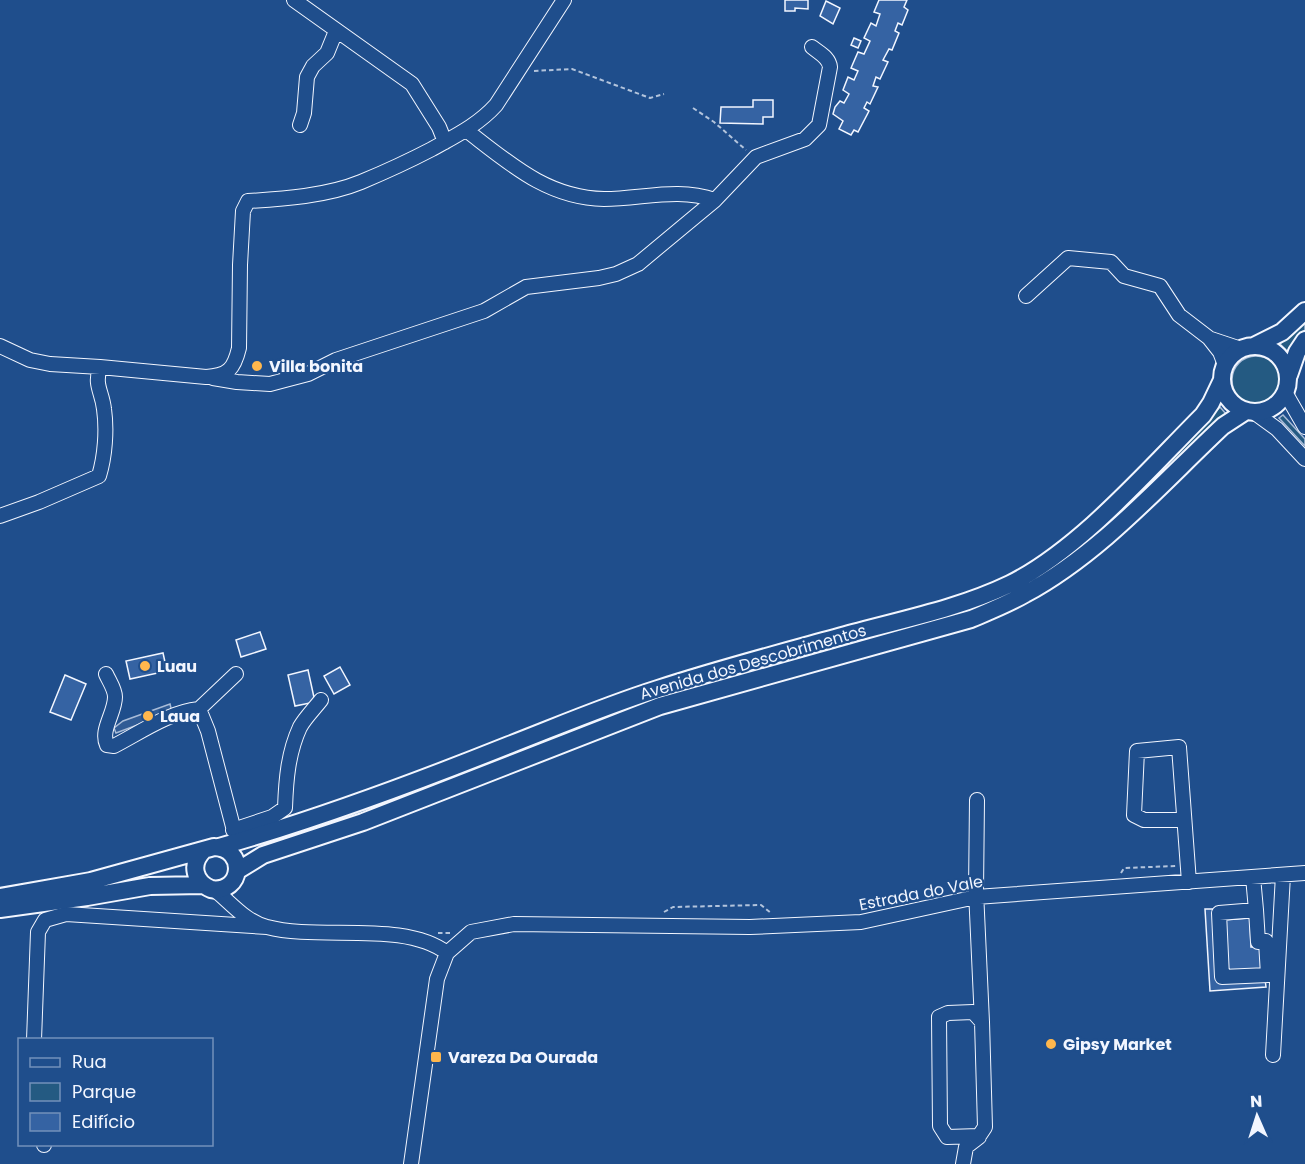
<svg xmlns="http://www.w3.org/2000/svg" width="1305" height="1164" font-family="Poppins,sans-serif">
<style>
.green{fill:#245a82;stroke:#a8bbd7;stroke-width:1.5}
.parking{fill:#305b95;stroke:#a8bbd7;stroke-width:1.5}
.building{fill:#3563a3;stroke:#f2f6ff;stroke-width:1.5}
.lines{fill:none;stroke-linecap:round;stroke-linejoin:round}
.minor-casing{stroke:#f2f6ff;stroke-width:16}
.major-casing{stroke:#f2f6ff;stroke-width:20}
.path{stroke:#b3c4dc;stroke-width:2;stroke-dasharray:4.5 3;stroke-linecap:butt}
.minor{stroke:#1f4e8c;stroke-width:14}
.major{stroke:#1f4e8c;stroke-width:16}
.poi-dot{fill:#ffb74d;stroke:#1f4e8c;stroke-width:2}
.labels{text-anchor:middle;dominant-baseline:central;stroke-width:4.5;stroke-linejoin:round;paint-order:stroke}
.poi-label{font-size:16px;font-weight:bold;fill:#f2f6ff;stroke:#1f4e8c;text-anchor:start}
.street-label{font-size:16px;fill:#f2f6ff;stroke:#1f4e8c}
</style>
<rect width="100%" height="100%" fill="#1f4e8c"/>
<!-- green -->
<path class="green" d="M1305,320V330L1287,351L1280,344Z
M1232 380a24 24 0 1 1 48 0a24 24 0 1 1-48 0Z
M1220,407L1226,414C1163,474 1100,545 1024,589C1010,597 993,602 978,609L664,698L585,726L304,836L351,815L643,700L968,608L1126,502Z
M1283,415L1305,439V446L1279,418Z"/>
<!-- parking -->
<path class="parking" d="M170,704L172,712L116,733L114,728L123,721Z"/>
<!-- building -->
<path class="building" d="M785,0H808V9L795,8V11H785Z
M879,0H907L904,7L908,10L902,25L898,23L895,31L899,33L892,50L889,49L883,60L888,62L880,79L876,77L873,86L878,87L870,104L867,102L864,108L869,111L858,132L854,130L851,135L839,129L843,121L833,114L835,107L840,101L844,103L849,94L843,90L848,77L854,80L858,71L851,68L858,52L864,54L870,41L864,38L871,23L876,26L880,14L874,12Z
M826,1L840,8L833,24L820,16Z
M854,38L861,41L858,48L851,45Z
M753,100H773V117H763V124L720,123L721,107H753Z
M260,632L266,649L241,657L236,640Z
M163,653L167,671L130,679L126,661Z
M340,667L350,685L334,694L324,676Z
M308,670L315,702L295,706L288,675Z
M65,675L86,684L71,720L50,712Z
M1205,909H1215L1219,982L1265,979L1266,987L1210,991Z
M1250,918L1251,947H1261L1262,971L1227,972L1224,920Z"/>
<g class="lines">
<defs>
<path id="minor" d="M294,0L412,84L439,127L445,142
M300,125L304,113L307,77L313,66L327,53L336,31
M466,130C509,163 547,198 604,199C643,199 677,187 715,200
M1026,296L1068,258L1111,262L1124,276L1160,286L1179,315L1209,338L1220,352L1225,365
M1211,339L1241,349
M0,346L30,360L50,364L100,367L206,377C228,376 234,369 239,348L240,265L243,211L248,201C283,199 327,196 361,182C385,172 409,161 432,149C455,136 478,125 496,105L564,0
M213,378L237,382L270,384L285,380L308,374L336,360L484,311L526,287L599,278L616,274L638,264L715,200L756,157L805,139L819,125L830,67C829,57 819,53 812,47
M1286,394L1305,427
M1255,413L1277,429L1305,459
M0,516L39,502L99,476C105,456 107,430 104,409C102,391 94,386 100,367
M106,674C109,681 115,689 115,697C115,713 100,730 107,745L114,746C141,732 169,712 199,709L208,731L237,842
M199,709L236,674
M977,800L976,891L982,1022
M1184,820H1144L1134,815L1137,751L1179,747L1189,882
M233,830L272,817L285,808C286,780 288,753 300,727C305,718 314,709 321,700
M1253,877L1256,910
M215,890C231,903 246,922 267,927C319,941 404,920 447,953
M1256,910L1258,942L1266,941L1268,975L1222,977L1219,913Z
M973,1012L982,1022L985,1127L979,1136L947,1137L940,1126L939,1017L948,1013Z
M34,1040L38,932L45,920L66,914L267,927
M1273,1055L1283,875
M44,1144V1145
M411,1164L437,979L447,953L471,932L514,924L750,927L861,922L976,897L1305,873
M963,1164L966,1147L979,1137"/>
<path id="major" d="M1222 379a33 33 0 1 1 66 0a33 33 0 1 1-66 0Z
M1254,346L1282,332L1305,311
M1289,375L1297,352L1305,340
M219,847C318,819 414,783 509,745C558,726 607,705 658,689C722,668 788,651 853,633C905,619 960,608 1010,584C1080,549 1147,471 1203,415L1211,403L1222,380
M237,871L263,855L363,822L660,706L971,619C990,611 1008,604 1025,594C1101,553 1161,484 1223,426L1246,411
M0,897L91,881L214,847C247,848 243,894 211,889C194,882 190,864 203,851
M0,909L87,897L150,886L202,885"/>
</defs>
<!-- minor casing -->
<use href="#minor" class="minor-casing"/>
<!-- major casing -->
<use href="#major" class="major-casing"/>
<!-- path -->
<path class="path" d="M534,71L572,69L650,98L664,94
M693,108L714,122L746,150
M1121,873L1124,868L1176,866
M664,912L673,907L761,905L771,913
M438,933H450"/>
<!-- minor -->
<use href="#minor" class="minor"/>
<!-- major -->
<use href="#major" class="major"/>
</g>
<!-- markers -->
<g class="poi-dot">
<circle cx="257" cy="366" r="6"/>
<circle cx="145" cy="666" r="6"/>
<circle cx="148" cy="716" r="6"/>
<circle cx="1051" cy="1044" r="6"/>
<rect x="430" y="1051" width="12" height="12" rx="3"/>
</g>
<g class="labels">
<!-- poi labels -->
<g class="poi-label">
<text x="269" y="366">Villa bonita</text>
<text x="157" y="666">Luau</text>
<text x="160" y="716">Laua</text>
<text x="1063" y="1044">Gipsy Market</text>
<text x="448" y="1057">Vareza Da Ourada</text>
</g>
<!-- street labels -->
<g class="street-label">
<text transform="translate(753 662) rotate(-16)">Avenida dos Descobrimentos</text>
<text transform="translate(921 893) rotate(-11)">Estrada do Vale</text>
</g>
</g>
<!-- legend -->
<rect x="18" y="1038" width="195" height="108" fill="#1f4e8c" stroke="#7391ba" stroke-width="1.5"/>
<rect x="30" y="1058" width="30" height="9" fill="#1f4e8c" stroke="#7391ba" stroke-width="1.5"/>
<text x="72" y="1068" font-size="18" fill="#f2f6ff">Rua</text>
<rect x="30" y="1083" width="30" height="18" fill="#245a82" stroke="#7391ba" stroke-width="1.5"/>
<text x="72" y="1098" font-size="18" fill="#f2f6ff">Parque</text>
<rect x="30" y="1113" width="30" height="18" fill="#3563a3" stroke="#7391ba" stroke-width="1.5"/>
<text x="72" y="1128" font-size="18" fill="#f2f6ff">Edifício</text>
<!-- north arrow -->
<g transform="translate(1257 1116) rotate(357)" stroke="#1f4e8c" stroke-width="4.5" paint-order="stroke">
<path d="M0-4.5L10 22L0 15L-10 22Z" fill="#f2f6ff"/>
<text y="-9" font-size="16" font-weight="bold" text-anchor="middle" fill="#f2f6ff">N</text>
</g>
</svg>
